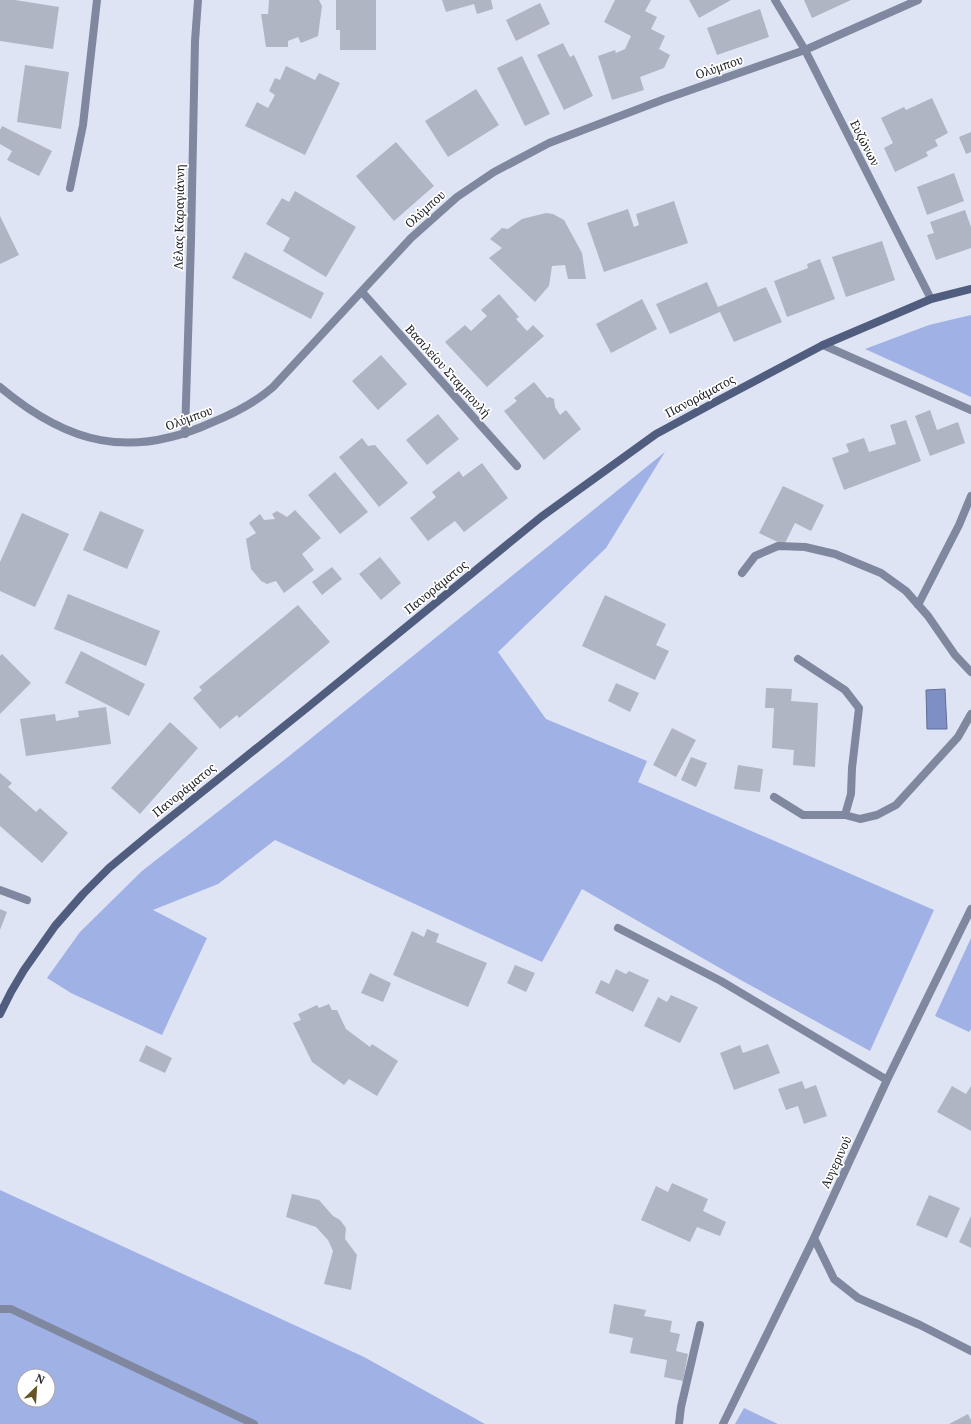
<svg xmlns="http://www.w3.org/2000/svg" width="971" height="1424" font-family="'Noto Serif',serif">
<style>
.green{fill:#9fb1e5;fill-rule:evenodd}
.water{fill:#7d8fc5;stroke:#616f96}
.building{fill:#b0b5c4}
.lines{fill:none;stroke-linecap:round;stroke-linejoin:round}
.minor{stroke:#8088a0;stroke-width:8}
.tertiary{stroke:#8088a0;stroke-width:8}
.secondary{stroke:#515d7e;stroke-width:8}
.labels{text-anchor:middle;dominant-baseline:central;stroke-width:3.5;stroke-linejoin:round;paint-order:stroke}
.street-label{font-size:12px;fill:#212328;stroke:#fff}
</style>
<rect width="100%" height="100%" fill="#dfe4f4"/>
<!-- green -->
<path class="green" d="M971,315V397L865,349L929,325Z
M665,452L606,548L498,652L546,719L647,761L638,782L934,910L870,1051L739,979L582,889L542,962L275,840L218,884L153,910L207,938L162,1035L71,993L47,978L80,932L142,871L288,757Z
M971,938V1029L969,1032L935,1016Z
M0,1190L364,1357L485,1424H0ZM24,1376H48V1400H24Z
M744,1408L778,1424H735Z"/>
<!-- water -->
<path class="water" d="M945,689L947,729H927L926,690Z"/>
<!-- building -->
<path class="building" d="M0,0H15L59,7L53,49L0,41Z
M269,0H319L322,6L318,36L301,43L298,37L288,41V47H266L261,14H268Z
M336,0H376V50H340V30H336Z
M442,0H491L493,9L477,14L474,4L446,12Z
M615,0H651L645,11L657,17L651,29L665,36L659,49L670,55L664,68L640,77L644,90L612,100L598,56L615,50L616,53L625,49L631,36L604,22Z
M689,0H731L699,18Z
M804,0H851L812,18Z
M540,3L550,24L516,41L506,20Z
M760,9L769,37L717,55L707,28Z
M563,43L570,57L574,55L593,96L564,110L537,55Z
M522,56L550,114L525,126L497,68Z
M25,65L69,72L61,129L17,122Z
M286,66L315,80L319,73L340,83L305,155L245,126L257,102L268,108L275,95L269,91L275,78L280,80Z
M476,89L499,125L448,157L425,121Z
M932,98L948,133L935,140L938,146L926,152L928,156L895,172L884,148L893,143L881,118L904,107L906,110Z
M2,126L52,151L39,176L7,160L12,151L0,144V130Z
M971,132V152L966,154L959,137Z
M396,142L434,186L394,221L356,176Z
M954,173L964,201L927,215L917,187Z
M295,191L356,227L326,277L283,251L290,238L266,224L282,198L289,202Z
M674,201L688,243L604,272L587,223L628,209L634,227L639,225L636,214Z
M965,210L971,227V248L936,260L927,235L934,233L930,222Z
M546,213L553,214L564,220L582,253L586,279H568L565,265L552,266L549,286L535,302L489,258L502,248L490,239L502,228L508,229L522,219Z
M0,216L19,255L0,264Z
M882,241L895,280L846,297L832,257Z
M245,252L324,293L311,319L232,278Z
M820,259L835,299L787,317L774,281L808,268L807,264Z
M707,282L718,307L766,287L782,322L734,342L720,312L670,334L656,304Z
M499,294L519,317L516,319L527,331L533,325L544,336L487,387L445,342L465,325L471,331L487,316L481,310Z
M642,299L657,329L611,353L596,324Z
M381,355L407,384L378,410L352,381Z
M534,382L547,398L550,397L554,399L555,407L560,415L566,410L581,429L544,460L504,411L517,401L514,398Z
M930,410L937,430L958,422L965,443L930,456L915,416Z
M438,414L459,439L427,465L406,440Z
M906,420L921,461L844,490L832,458L849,452L846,444L864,438L869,452L896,444L890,425Z
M362,438L368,446L375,445L408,483L379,507L339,457Z
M482,463L508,498L464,532L455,521L428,541L410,518L436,497L432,492L459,471L463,477Z
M335,472L368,512L340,534L308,495Z
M783,486L824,505L811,531L795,523L784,545L759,533Z
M295,510L321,538L302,554L314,570L284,593L276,581L267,584L261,581L251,569L246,539L256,533L249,523L260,514L264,520L275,519L272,514L277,511L287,517Z
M100,511L144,530L127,569L83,550Z
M22,513L69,534L35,607L0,591V562Z
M380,557L401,583L381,600L359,574Z
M332,567L342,579L322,595L312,582Z
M68,594L160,631L146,666L54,629Z
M605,595L666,624L656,645L669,651L655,680L582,646Z
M298,605L330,642L239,718L237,715L220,729L193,698L202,690L199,687Z
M81,651L145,684L129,716L65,683Z
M2,654L31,683L0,714V656Z
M616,683L639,693L630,712L608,701Z
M766,688L792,689L791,701L818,703L815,767L793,765L794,750L772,748L774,708H765Z
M106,707L111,744L26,756L20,719L55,714L56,721L79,717L78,711Z
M170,722L198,748L140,814L111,788Z
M672,728L696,740L676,777L653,765Z
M691,757L707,763L696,787L681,780Z
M738,765L763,769L760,792L734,789Z
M0,773L12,783L8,787L36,812L40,808L68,833L42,863L0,826Z
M0,909L7,912L0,930Z
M427,929L439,934L436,942L487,963L468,1007L393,975L412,931L424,937Z
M515,965L535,973L526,992L507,983Z
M616,969L626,974L629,971L649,980L633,1012L595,993L601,980L609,984Z
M370,973L391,983L383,1002L361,993Z
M671,995L698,1007L680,1043L644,1026L658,997L667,1002Z
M329,1004L332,1010H337L346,1029L370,1047L372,1044L398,1061L377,1096L349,1079L344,1085L312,1062L293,1023L301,1020L298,1014L317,1005L319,1008Z
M768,1044L780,1073L734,1090L720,1053L740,1045L743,1053Z
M146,1045L172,1058L165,1073L139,1061Z
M802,1081L805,1089L816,1085L827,1116L804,1124L798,1106L786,1110L778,1089Z
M952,1086L966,1094L971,1086V1131L937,1112Z
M672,1183L708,1199L703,1211L726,1222L720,1236L697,1227L690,1242L641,1220L656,1186L668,1192Z
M292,1194L319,1200L333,1216L340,1220L346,1228L345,1239L357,1255L351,1290L324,1284L333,1251L328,1240L316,1227L286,1217Z
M929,1195L960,1208L947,1238L916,1225Z
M971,1216V1248L959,1242Z
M614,1304L646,1310L644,1316L672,1321L670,1332L680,1334L676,1351L688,1354L683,1381L664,1377L667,1360L630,1353L633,1338L609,1333Z
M968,1414L971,1420V1424H949Z"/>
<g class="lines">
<!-- minor -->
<path class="minor" d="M775,0L805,50L931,299
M70,188L83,125L97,0
M362,292L517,466
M823,345L971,410
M185,434L191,241L195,41L198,0
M742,573L755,556L778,546L805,547L835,554L881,573L906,591L928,616L955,655L971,672
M918,605L959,525L971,496
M798,659L845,690L859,708L852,768L851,794L845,815
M774,797L803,815H845L860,819L877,815L896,805L958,737L971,714
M0,890L27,900
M618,928L721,981L887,1080
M814,1238L834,1279L858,1298L920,1325L971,1351
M0,1309H11L254,1424
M679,1424L681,1407L700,1325
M723,1424L814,1238L887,1080L971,909"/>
<!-- tertiary -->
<path class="tertiary" d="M0,387C68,444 130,460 213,422C235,413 255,403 273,387L411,238L457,197L494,172L549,143L662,100L805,50L918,0"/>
<!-- secondary -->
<path class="secondary" d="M0,1014L11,992L24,970L55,926L83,894L109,868L151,833L308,707L541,517L656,434L719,400L823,345L931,299L971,289"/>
</g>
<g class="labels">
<!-- street labels -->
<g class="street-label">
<text transform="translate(719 67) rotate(-19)">Ολύμπου</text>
<text transform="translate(865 143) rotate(63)">Ευζώνων</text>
<text transform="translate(425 209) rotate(-42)">Ολύμπου</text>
<text transform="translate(179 217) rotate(-89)">Λέλας Καραγιάννη</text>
<text transform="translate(448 371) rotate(48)">Βασιλείου Σταμπουλή</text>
<text transform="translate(700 396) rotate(-28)">Πανοράματος</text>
<text transform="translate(189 418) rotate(-20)">Ολύμπου</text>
<text transform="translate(436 587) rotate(-39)">Πανοράματος</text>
<text transform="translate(184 790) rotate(-39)">Πανοράματος</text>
<text transform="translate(836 1162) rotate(-65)">Αυγερινού</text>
</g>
</g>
<!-- north arrow -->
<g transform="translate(36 1388) rotate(25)"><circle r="19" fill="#ffffff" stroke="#a6a7a9"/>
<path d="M0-3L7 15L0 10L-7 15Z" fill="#665422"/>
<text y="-6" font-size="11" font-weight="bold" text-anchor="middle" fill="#212328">N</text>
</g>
</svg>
